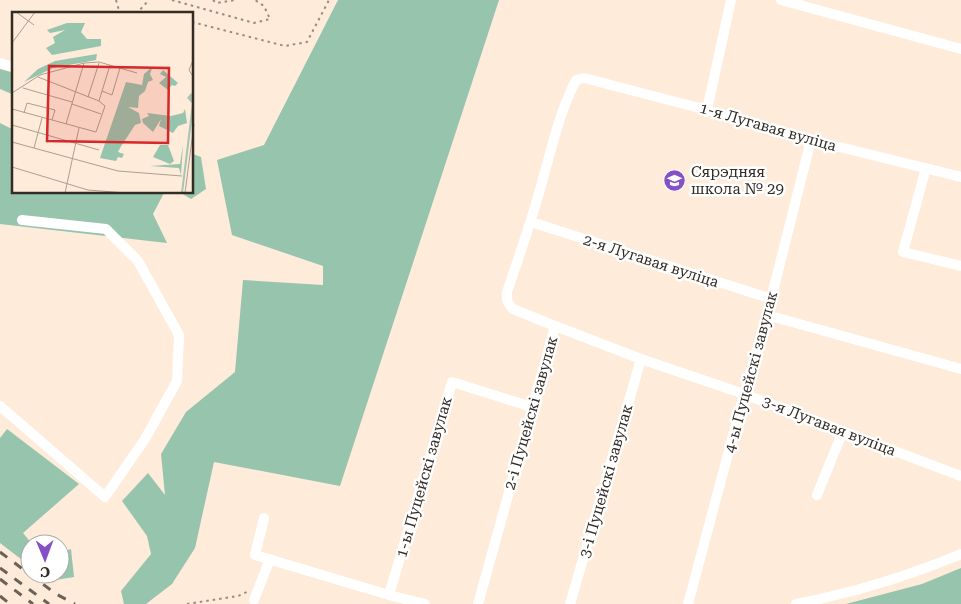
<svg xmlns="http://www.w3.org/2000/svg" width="961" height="604" font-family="'Roboto Serif',serif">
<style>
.forest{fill:#96c4ac}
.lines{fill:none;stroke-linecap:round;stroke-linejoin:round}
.path{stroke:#998c7f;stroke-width:2;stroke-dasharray:2.5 4;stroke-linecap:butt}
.minor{stroke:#fff;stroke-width:10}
.rail{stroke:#6b6156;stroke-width:3;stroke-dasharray:9 9;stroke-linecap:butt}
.labels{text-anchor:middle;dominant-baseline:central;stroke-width:5;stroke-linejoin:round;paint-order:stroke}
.street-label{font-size:15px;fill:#332c25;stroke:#fff}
.poi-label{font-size:15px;fill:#332c25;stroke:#fff;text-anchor:start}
.inset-road{fill:none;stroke:#ad9f91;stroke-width:1}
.view{fill:#d62828;fill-opacity:0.15;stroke:#d62828;stroke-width:2.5}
.inset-edge{fill:none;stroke:#332c25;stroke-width:2.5}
</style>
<rect width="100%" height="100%" fill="#feebd9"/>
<!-- forest -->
<path class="forest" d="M338,0H499L340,486L214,462L195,548L172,584L146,604H124L121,591L151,554L147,536L122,501L148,473L165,495L161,454L186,412L235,372L243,280L323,285V266L232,235L217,160L264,145Z
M0,69L14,73V95L0,89Z
M0,123L14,130V192H52L55,194L56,192L164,193L153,214L167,243L0,224Z
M193,154L201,157L206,189L191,199L181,193L192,192Z
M7,429L79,484L23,533L32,544H30V566L0,543V438Z
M71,549L74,577L49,581L40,574H60V553Z
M961,568V604H846L922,584Z"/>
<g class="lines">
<!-- path -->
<path class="path" d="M116,0L120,14
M172,0L254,23L270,19L264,6L255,0
M213,0L216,3L236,0
M137,13L155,12L161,14
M136,14L149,0
M192,22L285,46L307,42L329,0
M187,604L238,596L247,592"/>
<!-- minor -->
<path class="minor" d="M781,0L961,49
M0,63L14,67
M707,110L731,0
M926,168L903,252L961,266
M531,222L772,299
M767,315L961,369
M555,326L641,359L744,394L961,476
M0,406L105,497L145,439L177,381L179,335L138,261L106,229L22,220
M817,495L843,431
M264,518L255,555L389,595L425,604
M389,595L452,382L532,407
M254,600L270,559
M478,604L555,326L513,309C508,304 506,300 507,292C519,257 531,222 541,186C551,151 559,113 576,80L584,78L707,110L811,140L961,177
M570,604L641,359
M688,604L744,394L767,315L811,140
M796,604C852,593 908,576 961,554"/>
<!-- rail -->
<path class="rail" d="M0,552L56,594L75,604
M0,568L49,604
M0,579L33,604
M0,596L10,604"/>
</g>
<!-- icons -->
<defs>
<symbol id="school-disc" viewBox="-11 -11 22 22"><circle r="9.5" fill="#854fc6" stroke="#fff"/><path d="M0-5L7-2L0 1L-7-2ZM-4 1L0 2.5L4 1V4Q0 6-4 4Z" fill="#fff"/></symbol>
</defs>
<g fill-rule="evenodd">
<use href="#school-disc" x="662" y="168" width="25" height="25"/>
</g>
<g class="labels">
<!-- street labels -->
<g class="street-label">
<text transform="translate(768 127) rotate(16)">1-я Лугавая вуліца</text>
<text transform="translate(651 261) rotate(18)">2-я Лугавая вуліца</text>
<text transform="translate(751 372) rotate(-75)">4-ы Пуцейскі завулак</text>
<text transform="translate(531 413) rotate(-74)">2-і Пуцейскі завулак</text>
<text transform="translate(829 426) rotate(21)">3-я Лугавая вуліца</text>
<text transform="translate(424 477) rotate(-74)">1-ы Пуцейскі завулак</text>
<text transform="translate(606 481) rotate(-74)">3-і Пуцейскі завулак</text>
</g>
<!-- poi labels -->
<g class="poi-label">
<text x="691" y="172">Сярэдняя<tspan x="691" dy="17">школа № 29</tspan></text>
</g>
</g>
<!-- overview -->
<g transform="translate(12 12)">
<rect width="181" height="181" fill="#feebd9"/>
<path d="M179,81L181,84V101L171,181H169L180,91L175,86Z" fill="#a8c4b5"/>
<path d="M55,11H73L69,20L75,27H89V34L40,43L34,36L43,31L41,25L53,18L38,21L35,18ZM85,42L84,48L41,56L12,70L26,57L43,49ZM141,54L138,62L141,68L136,70L133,79L127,84L126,96L116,95L127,101L129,111L123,113L108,136L106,140L112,142L110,146L106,145L104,149L88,146L114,70L130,73L132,62ZM151,58L166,71L163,74L160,73L156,78L147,71L154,65L148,62ZM173,97L175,111L166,114L161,121L147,114L149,107L141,120L131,111L130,107L137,104L135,101L159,104L171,101ZM148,133H156L162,149L158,152L141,145ZM171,133L169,163L167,156L138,154L168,152Z" fill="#96c4ac"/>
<path class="inset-road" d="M4,0L22,13M0,31L23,0M182,46L177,58L182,66M26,65L87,89M11,76L60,90M90,79L100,83L108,56M0,81L28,63L72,51L87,50L125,61M76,85L87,51M60,92L89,102M0,97L84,120L93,94L87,89L98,53M12,101L15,91L43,98L40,108M54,112L72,51M0,113L87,138M0,130L106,159L170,164M22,136L30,106M0,155L76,178L114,181M53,181L67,116M173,181L182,112"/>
<path class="view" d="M37,54L157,56L156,131L35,129Z"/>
<rect width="181" height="181" class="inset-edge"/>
</g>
<!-- north arrow -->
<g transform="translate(45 559) rotate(179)"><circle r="24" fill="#ffffff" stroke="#adaba8"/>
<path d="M0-4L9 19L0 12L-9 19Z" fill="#854fc6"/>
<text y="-8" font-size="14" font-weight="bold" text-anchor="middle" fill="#332c25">С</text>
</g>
</svg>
